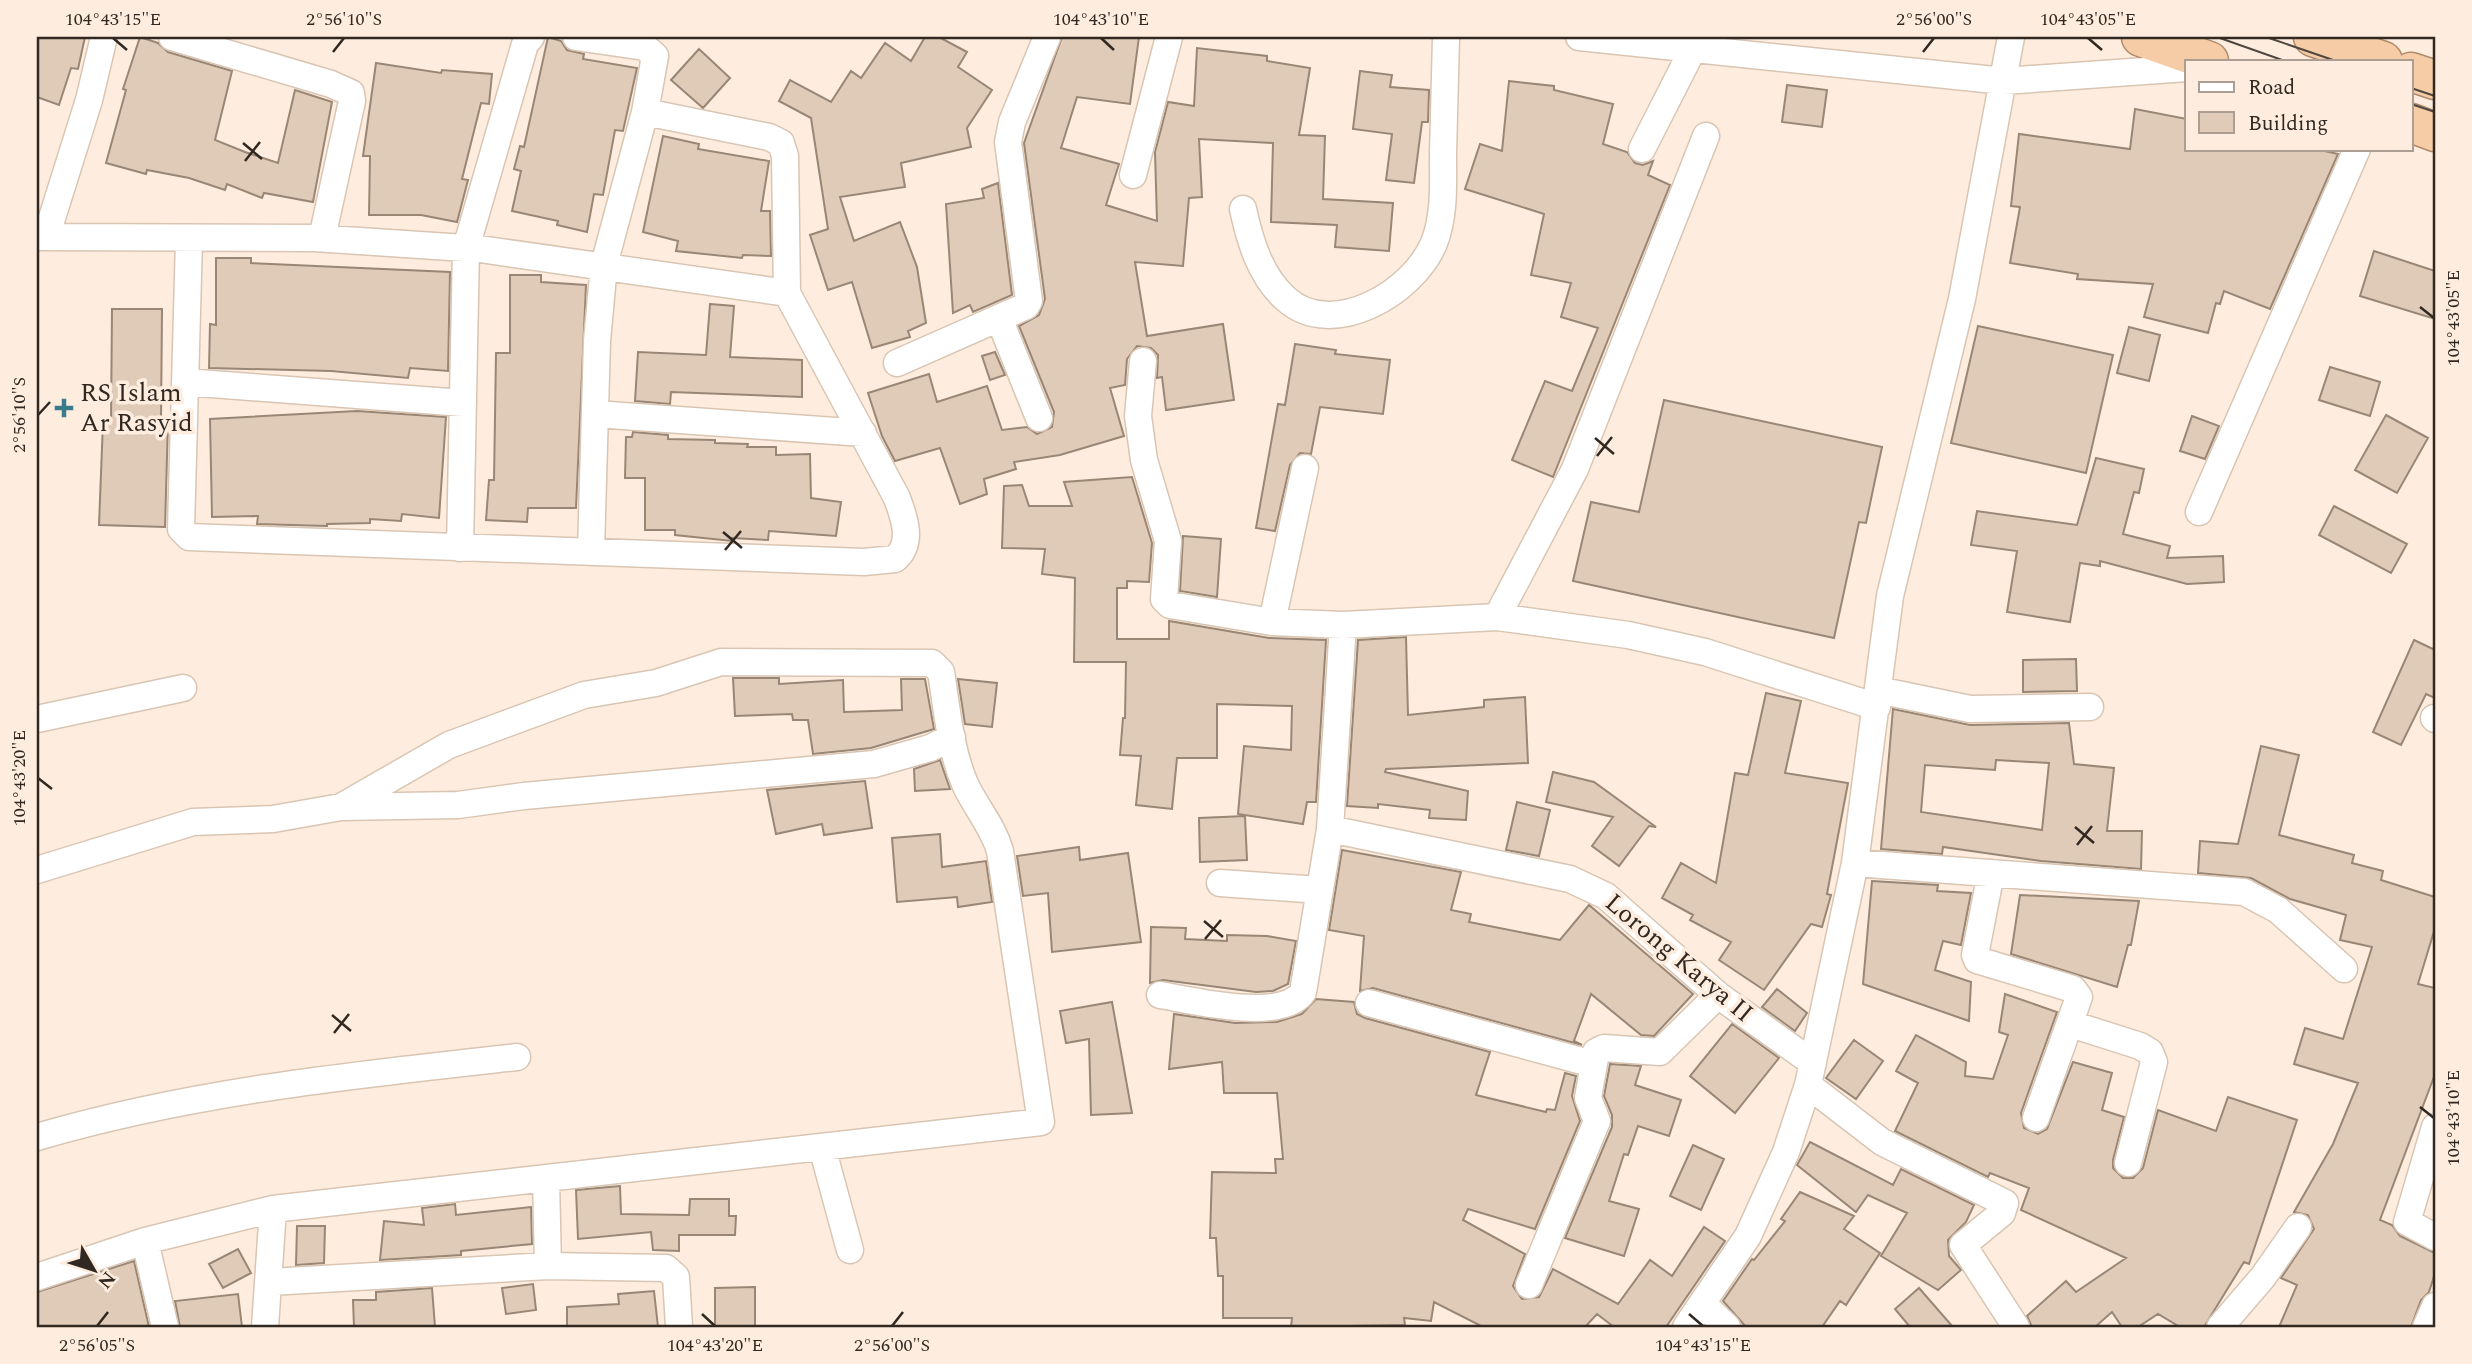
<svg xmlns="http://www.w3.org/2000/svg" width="2472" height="1364" font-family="Spectral,serif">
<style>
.building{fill:#e0cbb9;stroke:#998675;stroke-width:2;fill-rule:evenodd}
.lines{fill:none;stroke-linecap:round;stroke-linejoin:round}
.minor-casing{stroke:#d9c5b3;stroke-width:29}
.trunk-casing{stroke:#af8b6a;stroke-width:41}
.minor{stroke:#fff;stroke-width:26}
.trunk{stroke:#f6cca7;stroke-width:38}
.tram{stroke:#51473f;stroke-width:2}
.ticks{fill:none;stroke:#302821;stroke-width:2.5}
.poi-dot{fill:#387c8b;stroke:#feedde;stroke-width:2.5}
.labels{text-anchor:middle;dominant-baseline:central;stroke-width:7;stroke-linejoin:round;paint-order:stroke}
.poi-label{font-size:26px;fill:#302821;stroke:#feedde;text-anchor:start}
.street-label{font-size:26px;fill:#302821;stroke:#feedde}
.neatline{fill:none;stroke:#302821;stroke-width:2.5}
.ticks-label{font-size:18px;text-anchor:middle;fill:#302821}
</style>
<rect width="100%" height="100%" fill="#feedde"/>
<!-- building -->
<path class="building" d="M37,37H85L78,69L71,68L59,105L37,97Z
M140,37L158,43L168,52L232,71L215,140L245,152L278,163L295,90L332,102L313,202L264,193L262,198L227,184L225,190L189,178L147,170L146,174L106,163L126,90L123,89Z
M548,37L561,41L567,50L584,54L583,59L637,68L623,131L615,130L603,195L594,194L587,232L557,225L558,221L512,211L521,171L514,169L520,146L524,147Z
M925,37H939L967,52L958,67L992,90L967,128L971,147L901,163L905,187L840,197L854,241L900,222L917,267L926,323L908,331L910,337L872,348L852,282L828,290L810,235L828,229L811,118L779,101L790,80L831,102L851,71L861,78L885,43L911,61Z
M1062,37H1139L1130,104L1077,97L1061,148L1119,164L1106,205L1157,221L1155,152L1168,102L1194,106L1197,48L1267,56V61L1310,68L1299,135L1325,136L1323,199L1393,203L1389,251L1335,247L1337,225L1271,222L1273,143L1199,139L1202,197L1189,198L1183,266L1135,262L1147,336L1223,324L1234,400L1166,410L1162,377L1157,378L1158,355L1151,348L1137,346L1127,359L1125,385L1110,388L1124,436L1060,455L1014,462L1016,469L984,479L987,494L960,504L940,448L895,461L882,436L868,393L929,374L937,402L987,386L1002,430L1027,427L1037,434L1052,427L1054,412L1019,326L1039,315L1045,299L1024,143Z
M699,49L730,78L703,108L671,80Z
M376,63L441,73L442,70L492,74L489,104L481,103L462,179L468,180L457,222L421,215H369L370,156H363Z
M1360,71L1392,75L1390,87L1429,90L1428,122H1422L1414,183L1386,180L1392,134L1353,129Z
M1509,81L1554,86V90L1613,104L1603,144L1627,152L1635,163L1643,165L1653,161L1648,175L1670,185L1553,477L1512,460L1545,381L1572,391L1598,328L1561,317L1571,283L1531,275L1544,214L1465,189L1480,144L1502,151Z
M1787,85L1827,90L1822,127L1782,122Z
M2135,109L2187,119V149H2316L2338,154L2270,309L2224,291L2220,304L2216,303L2208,333L2144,317L2153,284L2077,279L2078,274L2010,263L2020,207L2011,206L2019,134L2130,149Z
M663,136L699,144L698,149L769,161L761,211H770L771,256L743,255L742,258L676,251L678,241L643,232Z
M998,183L1012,295L973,312L970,305L953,313L946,204L984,198L982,189Z
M2374,251L2435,271V319L2360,296Z
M216,258H251V263L450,272L448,371L410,368L408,378L331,371L209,368L210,324L216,325Z
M510,275H541V282L586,285L576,508H528L527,522L486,520L489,480H494L496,353H510Z
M710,304L734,306L730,357L802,360V397L671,392L670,404L635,401L638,352L706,355Z
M112,309H162L161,422H168L165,527L99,525L103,422H111Z
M1978,326L2113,355L2086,473L1951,443Z
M2129,327L2160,335L2149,381L2117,373Z
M1295,344L1336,350L1335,354L1390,360L1383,414L1320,407L1311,454L1300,453L1290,465L1275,531L1256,528L1278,404L1285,405Z
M995,352L1005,375L990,380L982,356Z
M2330,367L2380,382L2370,416L2319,400Z
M1664,400L1882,447L1866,523L1859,522L1834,638L1573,581L1591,502L1639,512Z
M357,411L446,417L439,518L402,514L401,521L370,519V523L327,524V526L257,524L258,516L212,517L210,419Z
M2386,415L2428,438L2397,493L2355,470Z
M2192,416L2219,426L2205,459L2180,451Z
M633,432L668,435V439L715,440V443L748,444L747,447H776V455L810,454L811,498L841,502L836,536L769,531L768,540L732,538V541L675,535V530H645V478H625L626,437H632Z
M2096,458L2144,469L2139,493L2134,492L2123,534L2170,546L2167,558L2223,556L2224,582L2187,584L2100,561V566L2080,563L2070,622L2007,612L2017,551L1971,545L1977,511L2077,525Z
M1132,477L1152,543L1149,582L1127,581V588H1117V639H1169V621L1269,638L1326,640L1316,802H1307L1303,824L1238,814L1244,746L1291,750L1292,706L1217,704V758H1177L1172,809L1136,805L1141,756L1120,755L1123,718H1125L1126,662H1074L1075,578L1042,574L1045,549L1002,548L1004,486L1022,485L1029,506H1072L1064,482Z
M2334,506L2407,544L2391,573L2319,535Z
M1183,536L1221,539L1217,597L1180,591Z
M1406,637L1408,715L1484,707V700L1525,697L1528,763L1386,769L1385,772L1468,791L1466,820L1429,818L1430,810L1378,804V808L1347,806L1358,640Z
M2414,640L2435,650V698L2426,694L2401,745L2373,732Z
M2076,659L2077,691L2023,692V660Z
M733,678H779V684L843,680L844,712L902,710L901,679H925L934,729L871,748L813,754L808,720H793L792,714L735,716Z
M958,679L997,683L992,727L965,724Z
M1766,693L1801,701L1785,773L1848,783L1827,894L1831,895L1822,927L1811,924L1764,990L1719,960L1731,942L1690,920L1693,915L1662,898L1681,863L1716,883L1735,773L1748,775Z
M1893,709L1970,725L2069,723L2074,764L2114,768L2107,831H2142L2141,869L2041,861L1943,847L1942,854L1881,849ZM1996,760L2049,763L2042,830L1921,812L1925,765L1995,770Z
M2261,746L2299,755L2279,835L2354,855L2352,863L2383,871L2381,880L2435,897V928L2418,984L2435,988V1074L2380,1220L2392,1225L2400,1236L2435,1253V1273L2429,1292L2421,1300L2411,1327H2279L2297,1285L2281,1278L2314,1229L2308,1215L2294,1212L2333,1144L2358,1083L2294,1064L2305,1028L2343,1039L2372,947L2340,940L2346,915L2290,899L2251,878L2198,873L2200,841L2238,844Z
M940,760L950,789L915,791L914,769Z
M1553,772L1594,782L1656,827L1649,826L1619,866L1592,846L1613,817L1546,802Z
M865,781L872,828L824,835L822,824L776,834L767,790Z
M1517,802L1550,810L1539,856L1506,850Z
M1245,816L1247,860L1200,862L1199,818Z
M940,834L942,867L986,861L992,902L958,907L957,897L897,902L892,838Z
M1079,847L1080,860L1128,853L1141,942L1052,952L1048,893L1023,896L1017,856Z
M1342,850L1461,872L1451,910L1471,914L1469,922L1560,940L1589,905L1693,994L1654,1036L1641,1035L1591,994L1574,1041L1582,1045L1373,988L1360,991L1364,936L1329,930Z
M1872,881L1938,885L1937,891L1971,893L1961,945L1943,941L1935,970L1971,982L1969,1021L1863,984Z
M2020,895L2139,901L2131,945H2128L2117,987L2011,954Z
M1151,927L1186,928L1185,939L1227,941V935L1267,936L1296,941L1288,984L1273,991L1256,992L1163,980L1150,983Z
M1777,989L1807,1013L1795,1031L1762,1007Z
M2005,994L2057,1012L2021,1113L2024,1128L2038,1134L2047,1129L2073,1062L2112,1073L2102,1110L2124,1117L2113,1160V1168L2123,1178H2133L2143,1168L2158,1110L2216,1131L2228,1097L2297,1120L2249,1264L2244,1262L2204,1327H2180L2158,1314L2138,1327H2122L2112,1312L2095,1327H2032L2027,1316L2066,1281L2076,1292L2126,1258L2021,1210L2029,1188L1990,1173L1988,1177L1895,1131L1918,1083L1896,1071L1916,1035L1966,1062L1965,1076L1993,1079L2008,1035L1999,1032Z
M1316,999L1354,1002L1357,1014L1365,1018L1490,1052L1476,1095L1546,1112L1547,1109L1555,1110L1565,1073L1576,1076L1572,1096L1580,1121L1535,1229L1468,1209L1463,1220L1525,1254L1513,1286L1522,1299L1539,1297L1553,1269L1618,1304L1650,1260L1672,1276L1704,1227L1725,1241L1666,1327H1614L1597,1314L1585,1327H1483L1434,1302L1431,1321L1404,1318L1405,1325L1291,1327L1292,1318H1223V1276H1218L1216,1238H1210L1212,1172L1276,1173L1275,1159H1283L1277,1093H1224L1222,1062L1169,1069L1174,1014L1235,1023L1277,1022L1302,1014Z
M1112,1002L1132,1113L1091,1115L1089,1039L1066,1043L1060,1011Z
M1732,1024L1779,1058L1735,1113L1690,1076Z
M1854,1040L1883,1061L1856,1099L1826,1078Z
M1610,1064L1641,1066L1635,1085L1681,1100L1669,1136L1638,1126L1628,1155L1624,1154L1609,1201L1639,1209L1624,1256L1565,1238L1612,1127V1115L1604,1096Z
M1810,1142L1893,1185L1901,1169L1974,1205L1966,1222L1948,1240L1949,1256L1961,1270L1938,1290L1881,1256L1907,1213L1868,1195L1856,1212L1797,1165Z
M1693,1145L1724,1159L1701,1210L1670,1196Z
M620,1186L621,1214L689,1215L690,1199H729V1216H736L735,1235H679V1251L653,1250L651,1232L578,1239L576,1190Z
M1800,1192L1854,1216L1844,1229L1880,1253L1846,1305L1840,1301L1822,1327H1746L1723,1301L1752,1259L1754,1260L1785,1221L1781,1219Z
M455,1204L456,1215L531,1207L532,1244L461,1251V1255L380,1260L384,1221L424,1225L422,1208Z
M297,1226H325L324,1263L296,1265Z
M238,1249L251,1273L223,1288L209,1264Z
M134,1261L149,1327H37V1292Z
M533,1284L536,1310L506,1314L502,1288Z
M755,1287V1327H715V1288Z
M432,1288L435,1327H354L353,1300H376V1292Z
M1919,1288L1953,1327H1910L1895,1309Z
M654,1291L658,1327H567V1307L619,1304L618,1294Z
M238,1294L242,1327H180L175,1301Z"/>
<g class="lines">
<defs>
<path id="minor" d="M172,37L331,84L351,93L352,101L322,238
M576,37L645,47L655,56L645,112L604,265L597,341L591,551
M1579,37L2004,81L2187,68
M1642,149L1693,49
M1133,175L1169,37
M1243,209C1250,241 1260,276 1286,299C1333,341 1414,292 1434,243C1445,215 1443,183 1443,154C1444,115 1445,76 1446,37
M37,237L314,238L480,249L787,293
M46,237L89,100L104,37
M189,240L181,529L189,537L864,562L895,559C914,543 904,517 897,498L787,293L785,156L781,143L769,137L645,112
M999,318L1039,418
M1143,361L1138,416L1144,460L1168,541L1164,599L1170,605L1272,622L1343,625L1497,617L1628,635L1705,652L1877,707
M897,363L1026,306L1029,301L1008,142L1012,122L1047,37
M185,382L463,403
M595,414L863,433
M2199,512L2357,149
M460,548L466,248L525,44L531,37
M1497,617L1575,469L1706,136
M1272,622L1305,468
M1878,690L1970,709L2090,707
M2434,718L2435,719
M37,719L183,688
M1330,829L1570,879L1606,896L1718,995L1813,1063
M1855,863L2244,892L2278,910L2344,969
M37,870L193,822L273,819L341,807L458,805L524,796L874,764L930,748L952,737
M1991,873L1975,955L1977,960L2073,989L2079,997L2036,1118
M1220,883L1320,890
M1160,995C1191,1000 1282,1023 1303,992L1330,829L1343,625
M1369,1003L1593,1064
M2071,1024L2140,1046L2150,1052L2154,1062L2128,1163
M1808,1085L1882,1142L2005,1203L2002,1213L1963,1245L2016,1327
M2435,1127L2407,1222L2435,1237
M37,1137C194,1091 354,1075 517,1057
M822,1147L850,1250
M546,1180L548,1266
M145,1241L165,1327
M37,1277L145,1241L273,1209L1041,1122L1000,851C993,826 976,808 965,784C950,749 947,709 941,672L932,663L721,662L656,683L584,695L449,745L341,807
M270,1282L548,1266L666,1268L676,1277L679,1327
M1529,1285L1597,1121L1588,1098L1596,1052L1604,1048L1660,1052L1718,995
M1703,1304L1727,1327
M265,1327L273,1209
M1686,1327L1748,1236L1786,1152L1808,1085L1855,863L1890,596L1962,299L2011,37
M2220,1327L2263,1277L2298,1227
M2426,1327L2435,1306"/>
<path id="trunk" d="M2141,37L2209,61
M2313,37L2383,61
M2411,72L2435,80
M2411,123L2435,132"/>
</defs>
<!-- minor casing -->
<use href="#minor" class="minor-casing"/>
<!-- trunk casing -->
<use href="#trunk" class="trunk-casing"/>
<!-- minor -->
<use href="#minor" class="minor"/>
<!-- trunk -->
<use href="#trunk" class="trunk"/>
<!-- tram -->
<path class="tram" d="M2217,37L2285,61
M2266,37L2336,61
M2411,88L2435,96
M2411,104L2435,112"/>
</g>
<!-- ticks -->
<path class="ticks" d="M113,38L127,50M1101,38L1114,50M2088,38L2102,50M333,52L344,38M1923,52L1934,38M243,143L262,159M245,161L260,142M2420,307L2434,318M38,415L50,402M1595,438L1614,454M1597,456L1612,437M723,532L742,548M725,550L741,531M38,778L52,789M2075,827L2094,843M2077,845L2092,826M1204,921L1223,937M1205,939L1221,920M332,1015L351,1031M334,1033L349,1014M2420,1107L2434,1118M702,1314L715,1326M1689,1314L1703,1326M97,1326L108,1312M892,1326L903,1312"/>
<!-- markers -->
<path class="poi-dot" d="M60.5 397.5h7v7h7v7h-7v7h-7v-7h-7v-7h7z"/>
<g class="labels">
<!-- poi labels -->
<g class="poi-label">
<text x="80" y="393">RS Islam<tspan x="80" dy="30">Ar Rasyid</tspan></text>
</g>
<!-- street labels -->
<g class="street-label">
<text transform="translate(1679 958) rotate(40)">Lorong Karya II</text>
</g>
</g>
<!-- border -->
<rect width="2472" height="1364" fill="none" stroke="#feedde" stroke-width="77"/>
<!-- legend -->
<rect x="2185" y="60" width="228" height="91" fill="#feedde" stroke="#ac9e92" stroke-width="2"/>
<rect x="2199" y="82" width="35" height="10" fill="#ffffff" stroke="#ac9e92" stroke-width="2"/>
<text x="2248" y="94" font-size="21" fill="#302821">Road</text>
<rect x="2199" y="112" width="35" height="21" fill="#e0cbb9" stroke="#ac9e92" stroke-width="2"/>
<text x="2248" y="130" font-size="21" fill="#302821">Building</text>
<!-- north arrow -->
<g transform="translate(94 1270) rotate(129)" stroke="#feedde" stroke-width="5" paint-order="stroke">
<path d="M0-5L12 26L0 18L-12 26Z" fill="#302821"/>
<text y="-10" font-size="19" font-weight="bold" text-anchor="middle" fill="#302821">N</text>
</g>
<rect x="38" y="38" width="2396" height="1288" class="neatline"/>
<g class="ticks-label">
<text x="113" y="25">104°43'15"E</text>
<text x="344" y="25">2°56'10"S</text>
<text x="1101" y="25">104°43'10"E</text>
<text x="1934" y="25">2°56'00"S</text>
<text x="2088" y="25">104°43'05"E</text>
<text transform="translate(2453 318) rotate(-90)" y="6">104°43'05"E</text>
<text transform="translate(19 415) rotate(-90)" y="6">2°56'10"S</text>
<text transform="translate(19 778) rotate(-90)" y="6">104°43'20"E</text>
<text transform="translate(2453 1118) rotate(-90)" y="6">104°43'10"E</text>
<text x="97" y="1351">2°56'05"S</text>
<text x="715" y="1351">104°43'20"E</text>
<text x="892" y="1351">2°56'00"S</text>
<text x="1703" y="1351">104°43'15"E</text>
</g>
</svg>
